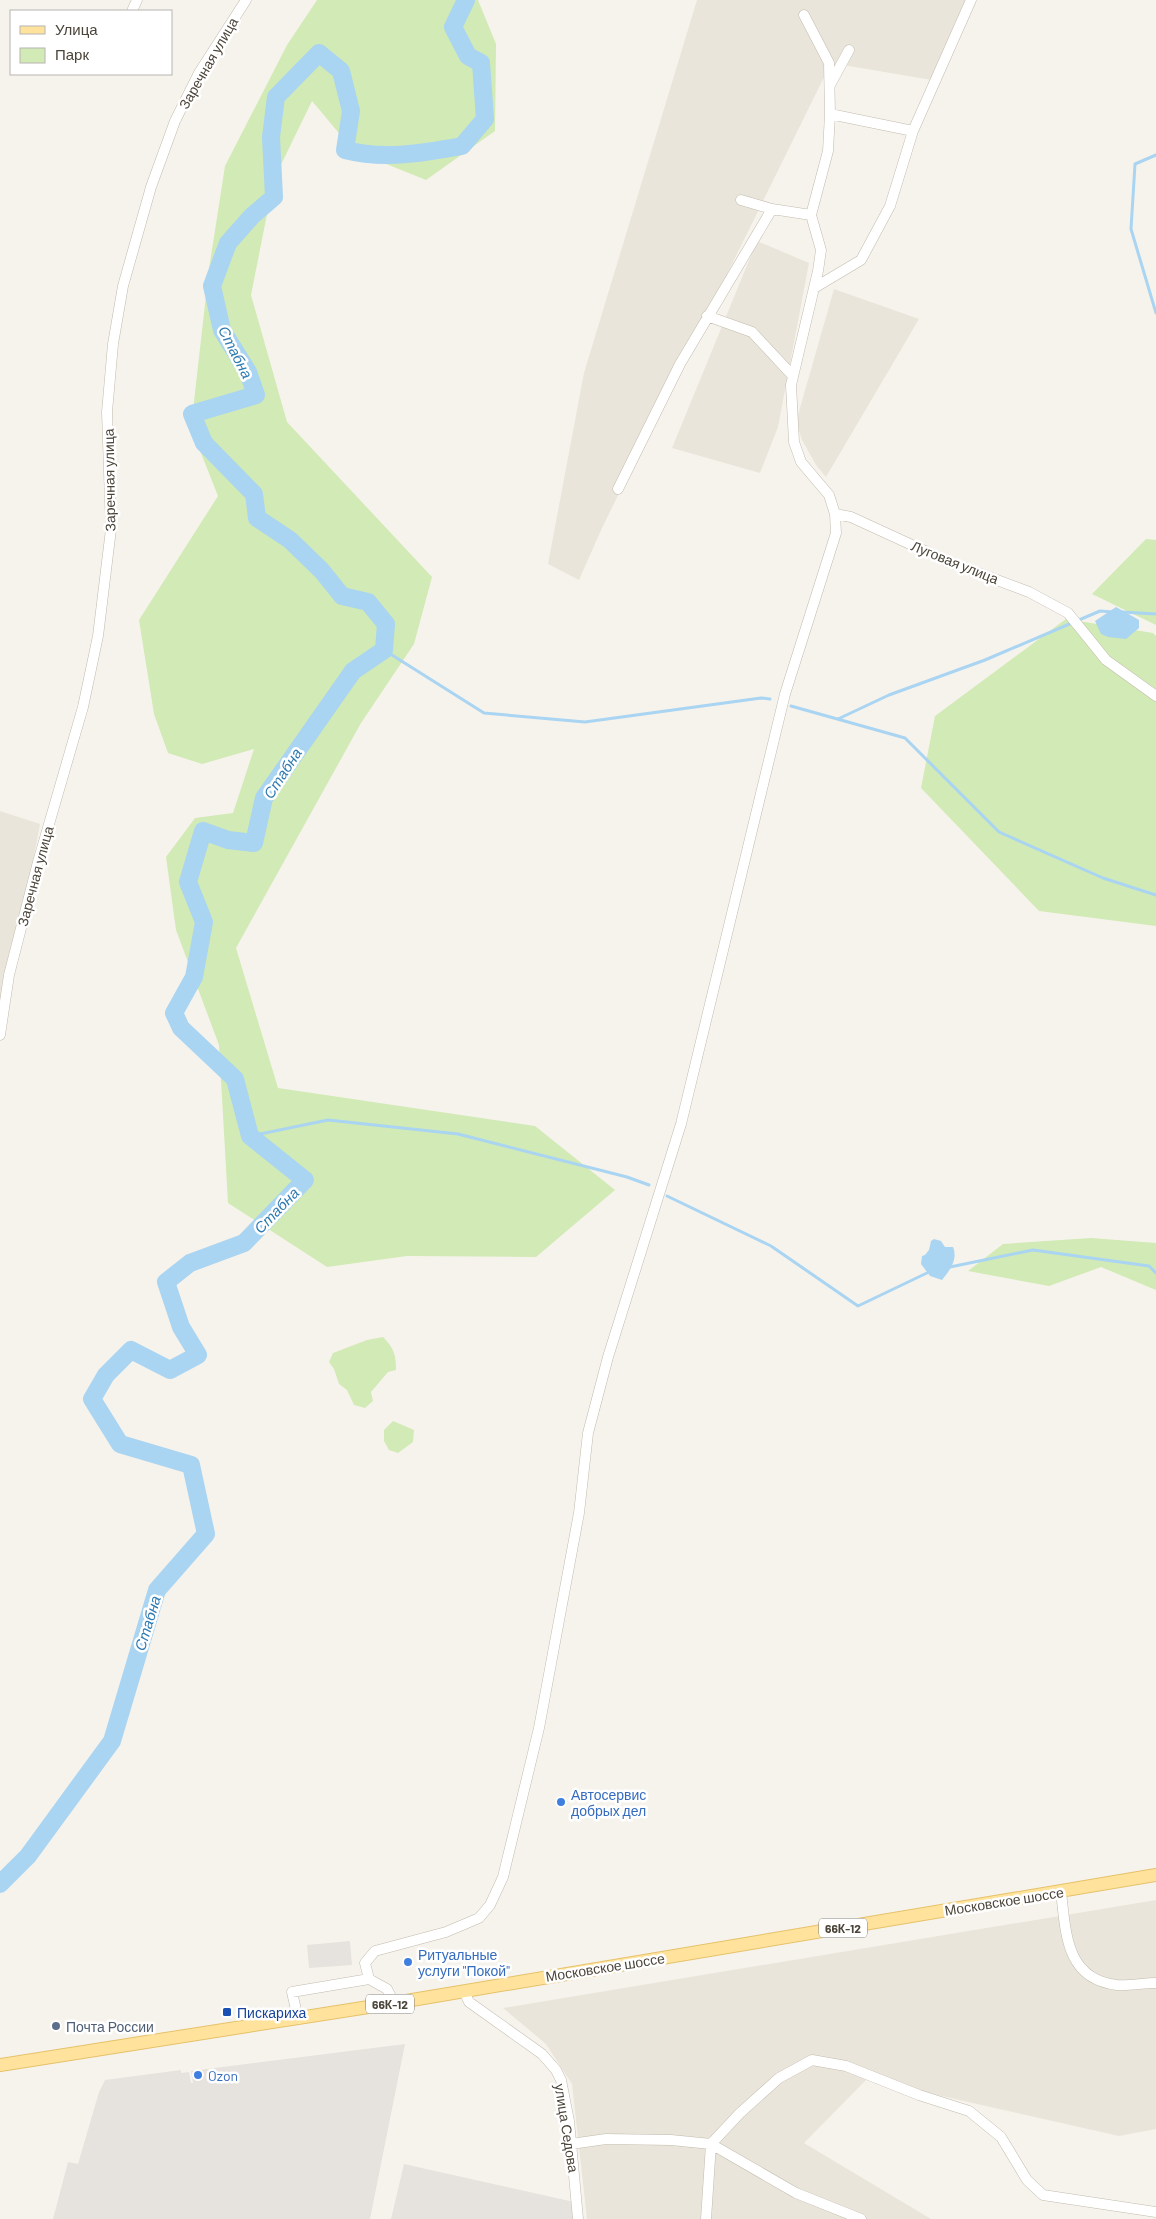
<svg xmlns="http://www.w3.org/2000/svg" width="1156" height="2219" font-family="Barlow,sans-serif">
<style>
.residential{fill:#eae5da}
.industrial{fill:#e6e2dd}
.green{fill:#d2eab5}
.water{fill:#a9d4f2}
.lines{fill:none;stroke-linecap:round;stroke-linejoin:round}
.stream{stroke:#a9d4f2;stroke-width:3}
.river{stroke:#a9d4f2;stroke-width:18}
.minor-casing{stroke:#c2bbae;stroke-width:11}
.major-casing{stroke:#e6c16a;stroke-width:14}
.minor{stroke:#fff;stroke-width:10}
.major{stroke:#ffe39c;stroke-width:12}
.shop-dot{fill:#3f7fe0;stroke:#fff;stroke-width:2}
.transit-dot{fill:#1a4fb4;stroke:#fff;stroke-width:2}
.service-dot{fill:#5c6f8a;stroke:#fff;stroke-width:2}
.labels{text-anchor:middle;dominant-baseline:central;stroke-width:5;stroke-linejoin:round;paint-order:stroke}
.shield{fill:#fff;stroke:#817c74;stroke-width:1}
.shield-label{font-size:12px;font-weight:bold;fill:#4b4439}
.street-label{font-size:14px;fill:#4b4439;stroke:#fff}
.shop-label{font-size:14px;fill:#366cbe;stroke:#fff;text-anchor:start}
.transit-label{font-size:14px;fill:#164399;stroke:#fff;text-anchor:start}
.service-label{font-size:14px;fill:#4e5e75;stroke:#fff;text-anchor:start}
.water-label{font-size:15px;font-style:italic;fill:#2e7ab2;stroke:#fff}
</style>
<rect width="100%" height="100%" fill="#f6f3ec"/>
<!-- residential -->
<path class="residential" d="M697,0H974L932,80L831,63L602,528L579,580L548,564L584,373Z
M757,241L809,263L778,427L760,473L672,448Z
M834,289L919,319L826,477L816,465L802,440L796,422Z
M0,811L40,824L0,1037Z
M1156,1900V2129L1119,2136L867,2079L804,2143L931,2219H587L572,2084L546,2044L503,2008Z"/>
<!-- industrial -->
<path class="industrial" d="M350,1941L352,1965L309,1968L307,1945Z
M405,2044L370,2219H53L68,2162L78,2164L99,2092L105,2080L181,2070V2073L189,2072L191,2083H193L191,2071Z
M404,2164L574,2202L573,2219H391Z"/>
<!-- green -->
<path class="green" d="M317,0H478L496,44L495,131L426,180L354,151L312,101L274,179L251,295L287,422L432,577L414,644L361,723L236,948L278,1088L535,1126L615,1190L536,1257L407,1256L327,1267L228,1203L219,1045L176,930L166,857L195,818L233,813L254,749L202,764L168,753L154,714L139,620L218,496L191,428L209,269L225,166L287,45Z
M1146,539L1156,540V625L1092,594Z
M1066,619L1153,633L1156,636V926L1039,911L921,788L935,716Z
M1091,1238L1156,1243V1290L1101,1267L1049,1286L968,1271L1003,1244Z
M383,1337C394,1348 396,1355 396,1370L388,1372L371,1392L373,1401L365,1408L354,1405L347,1390L339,1384L334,1369L329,1362L333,1353L367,1340Z
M393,1421L414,1430L413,1442L398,1453L389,1450L384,1441V1430Z"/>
<!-- water -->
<path class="water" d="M1116,607L1139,620V628L1126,639L1108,637L1101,634L1095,621Z
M934,1239L941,1241L945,1247H953C958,1260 950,1270 942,1280L930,1276L921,1264L922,1256L925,1255L929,1250L931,1241Z"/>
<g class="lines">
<!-- stream -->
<path class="stream" d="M1156,155L1135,164L1131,229L1156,313
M1122,612L1156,614
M384,650L484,713L585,722L761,698L770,699
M791,706L905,738L999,832L1103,878L1156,895
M838,719L889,695L985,660L1100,611L1113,612
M250,1136L328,1120L458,1134L627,1177L649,1185
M667,1196L771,1246L858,1306L929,1272
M950,1267L1033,1250L1149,1266L1156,1273"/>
<!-- river -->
<path class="river" d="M0,1884L28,1856L112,1741L157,1590L206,1534L191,1465L120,1444L92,1399L106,1375L131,1350L170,1370L198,1355L181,1327L166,1282L190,1263L244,1243L305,1180L250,1136L235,1079L181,1028L174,1013L194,977L204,922L188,882L203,831L228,840L254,843L264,798L353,671L384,650L386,624L368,602L342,596L322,571L290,540L257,518L254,494L204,443L192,414L256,395L248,372L222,330L212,286L228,243L252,216L274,197L271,137L276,97L319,53L341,71L351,111L345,150C384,160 423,153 462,146L485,119L481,63L468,56L453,27L466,0"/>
<defs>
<path id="minor" d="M132,11L137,0
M804,15L829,63L830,114
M830,85L849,50
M741,200L772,209
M814,288L861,260L890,206L913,131
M707,316L752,332L793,376
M618,489L680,364L772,209L811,215
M835,514L851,517L949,562L1029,592L1068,613L1106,660L1156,696
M0,1035L9,975L38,862L83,707L98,636L111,529L107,412L113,344L123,286L151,187L175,121L199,73L246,0
M1061,1892C1066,1932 1065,1979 1117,1985C1129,1986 1143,1983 1156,1983
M369,1979L387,1989L394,2003
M464,1991L469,2002L542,2054L556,2070L561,2080L569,2121L578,2219
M298,2019L292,1992L369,1979L365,1963L375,1951L446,1932L479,1918L490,1905L503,1877L539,1728L579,1513L588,1433L608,1357L681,1124L785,694L836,533L835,514L829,495L801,462L794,442L791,385L818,271L821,250L811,215L828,151L830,114L913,131L971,0
M571,2144L606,2139L671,2140L711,2144L796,2193L861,2219
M706,2219L711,2144L740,2113L779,2078L812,2060L846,2066L919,2095L969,2111L1001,2137L1027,2180L1043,2195L1156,2212"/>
<path id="major" d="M0,2065L394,2003L1156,1875"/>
</defs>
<!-- minor casing -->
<use href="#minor" class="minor-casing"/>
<!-- major casing -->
<use href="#major" class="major-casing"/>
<!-- minor -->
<use href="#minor" class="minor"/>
<!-- major -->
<use href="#major" class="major"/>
</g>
<!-- markers -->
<g class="shop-dot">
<circle cx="561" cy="1802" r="5"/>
<circle cx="408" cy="1962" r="5"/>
<circle cx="198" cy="2075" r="5"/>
</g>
<rect class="transit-dot" x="222" y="2007" width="10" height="10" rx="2.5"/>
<circle class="service-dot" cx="56" cy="2026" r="5"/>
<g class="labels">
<!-- shield labels -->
<g class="shield">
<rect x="819" y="1918.5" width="48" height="19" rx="4"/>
<rect x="366" y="1994.5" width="48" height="19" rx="4"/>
</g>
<g class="shield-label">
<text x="843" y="1928">66К-12</text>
<text x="390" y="2004">66К-12</text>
</g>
<!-- street labels -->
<g class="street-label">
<text transform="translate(208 63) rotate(-60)">Заречная улица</text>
<text transform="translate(109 480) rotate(-91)">Заречная улица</text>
<text transform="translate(955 562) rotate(22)">Луговая улица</text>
<text transform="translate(35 876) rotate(-75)">Заречная улица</text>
<text transform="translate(1004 1901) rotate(-9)">Московское шоссе</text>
<text transform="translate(605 1967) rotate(-9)">Московское шоссе</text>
<text transform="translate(567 2128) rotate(81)">улица Седова</text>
</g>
<!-- shop labels -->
<g class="shop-label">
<text x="571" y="1794">Автосервис<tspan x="571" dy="16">добрых дел</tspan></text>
<text x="418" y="1954">Ритуальные<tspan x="418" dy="16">услуги "Покой"</tspan></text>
<text x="208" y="2075">Ozon</text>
</g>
<!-- transit labels -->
<g class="transit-label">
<text x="237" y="2012">Пискариха</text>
</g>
<!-- service labels -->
<g class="service-label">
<text x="66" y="2026">Почта России</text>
</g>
<!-- water labels -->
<g class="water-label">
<text transform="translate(236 352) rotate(63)">Стабна</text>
<text transform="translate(282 773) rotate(-57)">Стабна</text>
<text transform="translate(276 1210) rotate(-46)">Стабна</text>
<text transform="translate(147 1623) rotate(-73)">Стабна</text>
</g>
</g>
<!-- legend -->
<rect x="10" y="10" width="162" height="65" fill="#ffffff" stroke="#b7b4b0"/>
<rect x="20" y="26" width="25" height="8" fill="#ffe39c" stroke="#b7b4b0"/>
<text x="55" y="35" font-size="15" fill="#4b4439">Улица</text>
<rect x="20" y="48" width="25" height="15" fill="#d2eab5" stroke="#b7b4b0"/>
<text x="55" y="60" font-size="15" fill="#4b4439">Парк</text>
</svg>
